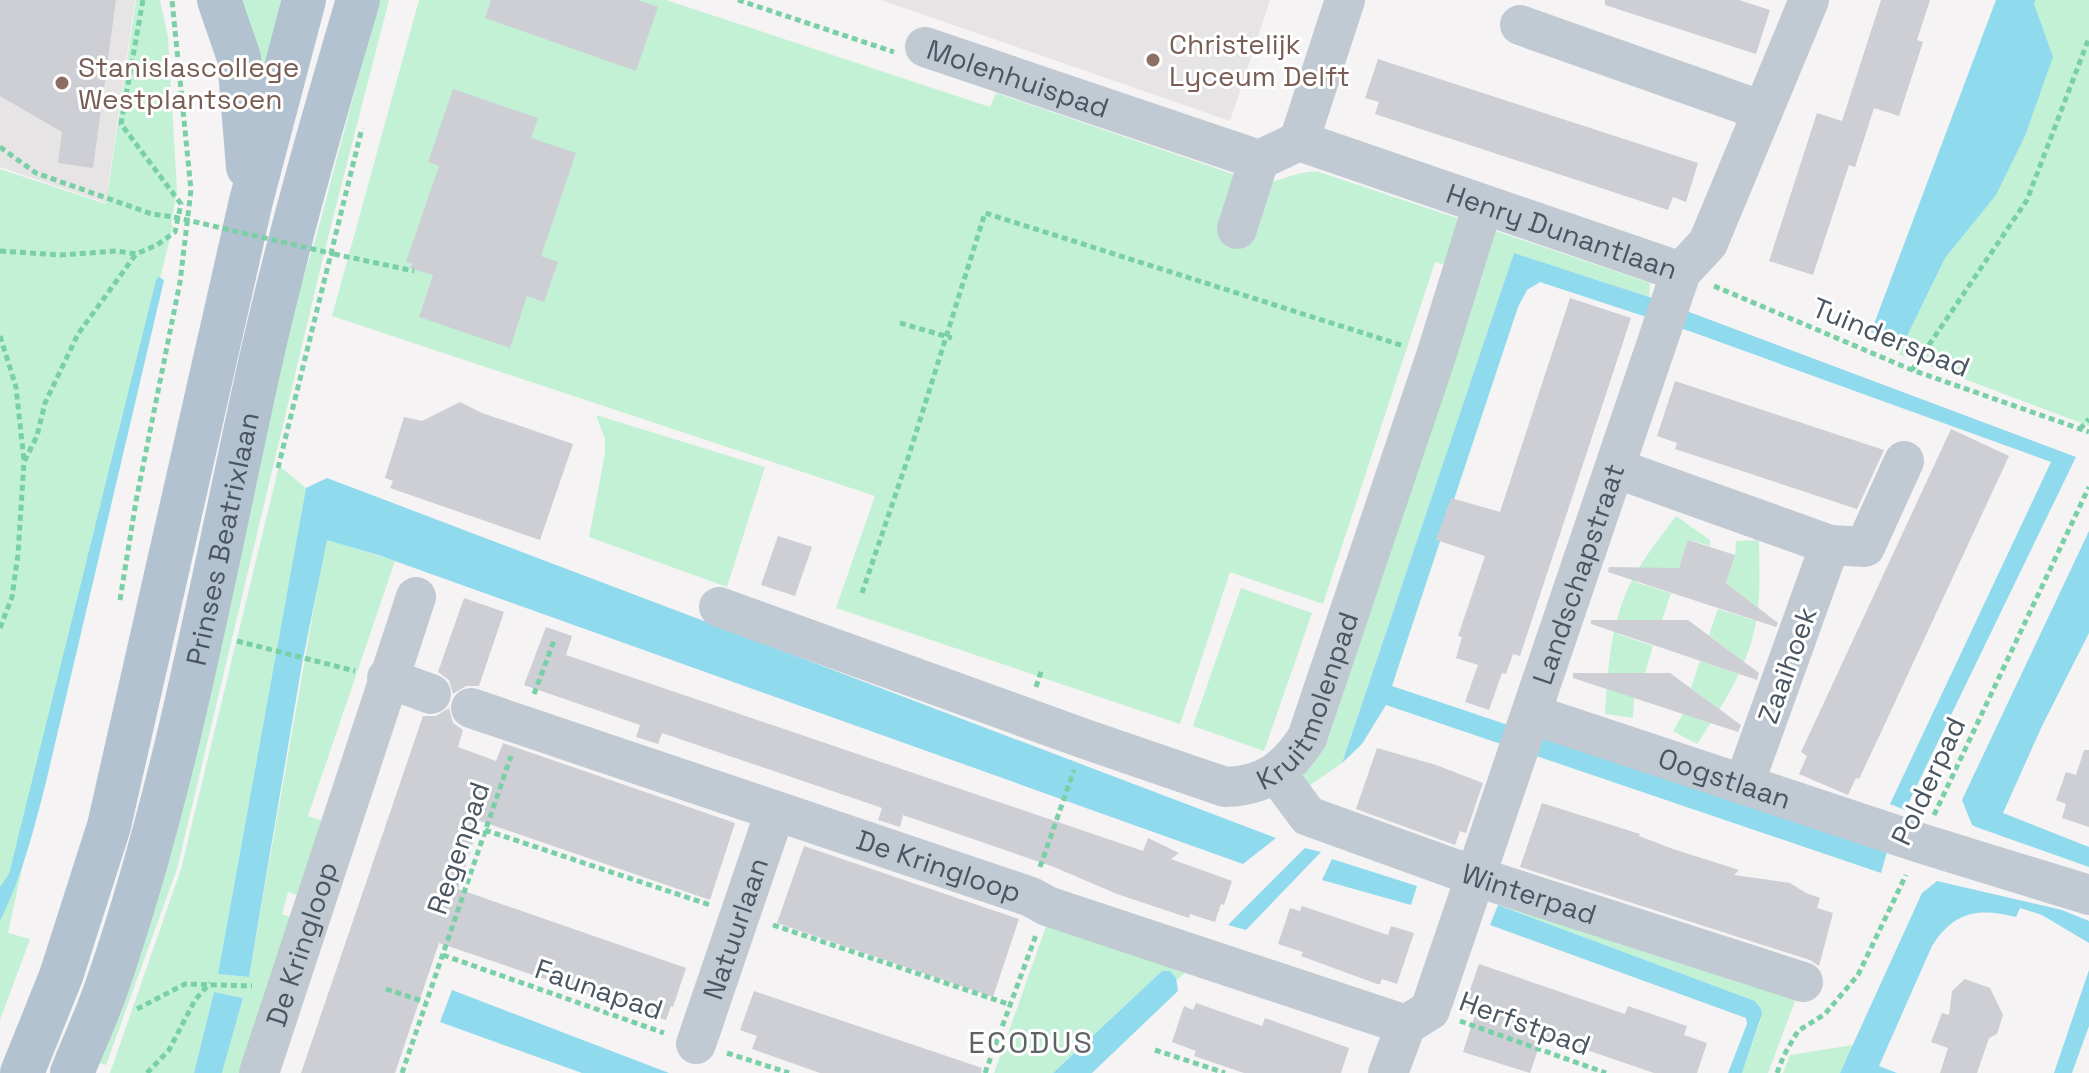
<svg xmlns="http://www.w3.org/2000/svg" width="2089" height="1073" font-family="'Space Grotesk',sans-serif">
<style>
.education{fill:#e6e4e5}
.green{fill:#c3f1d5}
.water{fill:#90daee}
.building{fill:#cdcfd5}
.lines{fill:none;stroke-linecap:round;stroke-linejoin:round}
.path{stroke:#7ad0a6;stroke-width:5;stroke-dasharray:6 4;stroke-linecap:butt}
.minor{stroke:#c1cad2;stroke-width:40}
.major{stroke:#b3c2d1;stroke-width:44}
.path-bridge{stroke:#7ad0a6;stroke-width:5;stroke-dasharray:6 4;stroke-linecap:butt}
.education-dot{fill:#8d6e63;stroke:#fff;stroke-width:3}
.labels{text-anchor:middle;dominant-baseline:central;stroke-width:6;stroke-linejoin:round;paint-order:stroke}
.education-label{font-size:28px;fill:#785e54;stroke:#fff;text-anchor:start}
.street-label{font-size:28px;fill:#4a5661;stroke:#fff}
.neighbourhood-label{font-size:30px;letter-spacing:2px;fill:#5f6368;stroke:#fff}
</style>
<rect width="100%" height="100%" fill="#f5f3f3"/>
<!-- education -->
<path class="education" d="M0,0H135L108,186L160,205L156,220L0,167Z
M881,0H1270L1230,121Z"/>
<!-- green -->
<path class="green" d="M136,0H160L168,37L177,190L171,225L173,226L79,605L8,933L30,939L0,1020V169L106,204Z
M235,0H285L267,74L256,69Z
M379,0H389L326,245L177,869L106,1065L100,1063L123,1007L161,864L284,337L315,241Z
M419,0H666L990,107L996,93L1262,184C1283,181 1297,170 1319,172L1466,221L1451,267L1435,262L1323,604L1230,572L1180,724L836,608L875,496L332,316Z
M2033,0H2089V426L1893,352Z
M1490,229L1650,283L1649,297L1514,253L1342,763L1306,788L1302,778L1341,678Z
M596,415L765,467L727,587L589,537L605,454V439Z
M279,466L306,488L218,974L249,977L326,539L395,561L308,816L327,822L300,896L288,892L282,914L291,917L246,1073H222L243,998L214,992L194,1073H110L181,869Z
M1676,516L1710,540V546L1689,540L1679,568H1642L1635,582L1671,593L1662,620L1621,621L1618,634L1653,646L1645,673H1612L1634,698L1633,718L1605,714C1608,666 1611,615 1636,573C1647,553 1663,534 1676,516Z
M1759,540C1759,564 1761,591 1757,615C1751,663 1723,705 1697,744L1673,731L1683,714L1717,708L1691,688L1700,661L1736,673L1741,660L1709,635L1718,609L1753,620L1756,606L1726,583L1735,555L1736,541Z
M1241,588L1312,613L1264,751L1193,726Z
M1498,905L1795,993V1001L1768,1073H1742L1761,1019L1755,1001Z
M1049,918L1193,966L1177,980L1162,971L1053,1073H994Z
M1853,1045L1840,1073H1783L1790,1055Z"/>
<!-- water -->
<path class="water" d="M1996,0H2035L2034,4L2053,57L2025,136L1996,195L1945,258L1902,346L1871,332Z
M1514,253L1649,297L2076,457L1905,810L1890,804L2051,462L1692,332L1540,282L1527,290L1518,307L1392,686L1887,852L1881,873L1386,705L1362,744L1342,763Z
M159,277L164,280L46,782C34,829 22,877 0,921V887L9,874L156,280Z
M327,478L1276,838L1243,864L378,555L327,540L302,664L249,977L218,974L306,488Z
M2089,531V633L2042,726L2003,813L2089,847V867L1976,827L1972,825L1962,800Z
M1305,848L1321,852L1246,930L1228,925Z
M1332,859L1417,886L1411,905L1322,880Z
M1937,881L2062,910L2089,921V943L2042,915L2020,908L2016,917C1978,907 1953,912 1932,946L1879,1066L1897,1073H1840L1922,893Z
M1498,905L1755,1001L1761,1009L1762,1014L1742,1073H1728L1747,1024L1746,1018L1490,925Z
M2089,970V1026L2072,1073H2054Z
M1162,971H1170L1176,978L1178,991L1092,1073H1053Z
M452,990L669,1073H582L440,1022Z
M214,992L243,998L222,1073H194Z"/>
<!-- building -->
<path class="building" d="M0,0H116L93,168L58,163L62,132L0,96Z
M491,0H638L658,7L636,71L485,18Z
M1605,0H1739L1770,10L1756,54L1605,5Z
M1881,0H1930L1917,40L1923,42L1899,116L1874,108L1855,167L1849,165L1813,275L1769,261L1817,113L1842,121Z
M1378,59L1698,163L1686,202L1673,197L1668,210L1375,114L1379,102L1365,98Z
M453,89L538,118L531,138L576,153L541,256L558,262L544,302L527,296L510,348L419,317L433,275L410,268L412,264L406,262L439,166L428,162Z
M1570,298L1631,318L1520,656L1513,654L1506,674L1502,673L1489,710L1465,702L1478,665L1456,658L1462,637L1458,636L1485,556L1436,540L1451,498L1500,512Z
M1675,381L1884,450L1857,509L1675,449L1677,443L1657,436Z
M460,402L482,413L573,444L540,540L390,488L393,481L385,478L404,417L422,421Z
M1951,429L2009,456L1883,728L1859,779L1856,778L1848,795L1799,774L1807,756L1801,752Z
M778,536L812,547L795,596L761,585Z
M1688,540L1735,555L1726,583L1778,623L1776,627L1608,572L1609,567L1679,568Z
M464,598L504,612L479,686H466L453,694L449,680L438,672Z
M1591,620H1688L1759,673L1757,680L1591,624Z
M546,627L572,636L566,655L1143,851L1148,838L1179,853L1171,859L1232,881L1224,905L1221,904L1215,922L1190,914L1189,918L1117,894L1054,867L903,815L900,827L878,820L882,808L662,733L658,744L636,737L640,725L524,685Z
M1573,673H1670L1741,725L1738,732L1573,678Z
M449,708L453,723L463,730L458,747L496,761L503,743L735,823L710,900L480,821L458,889L686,968L673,1007L671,1006L666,1020L439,943L395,1073H301L423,716H436Z
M1377,748L1436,765L1483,783L1466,833L1460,831L1455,845L1356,809Z
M2084,750H2089V827L2062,818L2066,804L2056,800L2066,772L2076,775Z
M1542,803L1640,834L1639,836L1673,849L1739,870L1734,875L1790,883L1806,893L1820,898L1817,908L1833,913L1819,966L1810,960L1520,867Z
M804,846L1019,919L993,997L777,923Z
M1302,906L1388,935L1391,926L1414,933L1397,984L1382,979L1380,984H1377L1301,956L1303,952L1278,944L1290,908L1300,911Z
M1479,964L1625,1014L1628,1006L1687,1026L1684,1035L1707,1043L1697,1073H1654L1543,1035L1530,1073L1463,1052L1476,1012L1464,1007Z
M1965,979L1990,988L2003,1015L1997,1034L1989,1038L1977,1073H1940L1948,1048L1931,1042L1942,1013L1949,1015L1952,991Z
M754,991L982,1068L981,1073H820L752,1049L757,1036L740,1030Z
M1196,1003L1262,1026L1265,1018L1349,1048L1341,1073H1244L1194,1056L1196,1051L1172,1042L1184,1006L1193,1010Z"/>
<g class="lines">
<!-- path -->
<path class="path" d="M738,0L894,52
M0,147L36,173L152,214L174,217
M0,251L60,255L117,251L136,254L157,245L175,232L181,204L121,124L143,0
M334,254L414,271
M1714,286L1912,370L2089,432
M900,323L952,338
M0,336L16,387L24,461
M1912,370L2027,200L2089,38
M2080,429L2089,419
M278,468L362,128
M862,593L909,455L985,213L1404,346
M120,600L136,501L180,282L191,190L172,0
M0,628L12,597L18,554L24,462L37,436L45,403L78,334L136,254
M237,641L355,671
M1036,687L1042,669
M534,694L555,638
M1934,815L2089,487
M485,830L710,905
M1040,867L1074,770
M773,925L1011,1005
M443,955L664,1033
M386,989L425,1002
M137,1009L185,984L252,986
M1460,1021L1606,1073
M1155,1050L1225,1073
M727,1053L789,1073
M147,1073L169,1050L195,1000L210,983
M402,1073L511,756
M985,1073L1036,935
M1777,1073L1784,1055L1798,1031L1825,1014L1858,975L1906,875"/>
<!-- minor -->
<g class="minor">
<path d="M1520,25L1763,111"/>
<path id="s1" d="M925,47L1259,160L1299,141"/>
<path id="s2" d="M1299,141L1681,272"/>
<path d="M1299,141L1345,0"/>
<path d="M1237,229L1259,160"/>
<path d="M1615,468L1830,545L1744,784"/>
<path d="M1830,545L1865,547L1904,461"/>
<path id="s3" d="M719,607L1085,739L1225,787C1264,786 1286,770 1307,738L1436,356L1483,205"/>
<path d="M387,678L431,694"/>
<path id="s4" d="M471,708L1031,897L1047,906L1406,1025"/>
<path id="s5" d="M1531,714L1920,843L2089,895"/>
<path id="s6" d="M1276,773L1308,816L1477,877L1803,982"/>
<path id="s7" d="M696,1044L775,812"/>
<path id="s8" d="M259,1073L416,597"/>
<path id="s9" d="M1388,1073L1406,1025L1430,1010L1681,272L1708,243L1809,0"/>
</g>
<!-- major -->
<g class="major">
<path d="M219,0L239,58L248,167"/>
<path d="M22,1073L61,976L109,826L251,201L304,0"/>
<path id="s10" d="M72,1073C83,1045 96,1018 106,989C176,789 213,575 259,368C287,244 322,122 358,0"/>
</g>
<!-- path-bridge -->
<path class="path-bridge" d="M174,217L334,254"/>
</g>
<!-- markers -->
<g class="education-dot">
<circle cx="1153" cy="60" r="8"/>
<circle cx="62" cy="83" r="8"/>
</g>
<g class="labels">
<!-- education labels -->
<g class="education-label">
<text x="1169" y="44">Christelijk<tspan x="1169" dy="32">Lyceum Delft</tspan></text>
<text x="78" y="67">Stanislascollege<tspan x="78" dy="32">Westplantsoen</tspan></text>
</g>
<!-- street labels -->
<g class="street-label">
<text stroke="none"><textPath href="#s1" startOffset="98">Molenhuispad</textPath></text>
<text stroke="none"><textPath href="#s2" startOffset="278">Henry Dunantlaan</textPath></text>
<text transform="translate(1891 337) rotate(22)">Tuinderspad</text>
<text stroke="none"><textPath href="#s10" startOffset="556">Prinses Beatrixlaan</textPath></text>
<text stroke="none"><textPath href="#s9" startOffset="540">Landschapstraat</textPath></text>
<text transform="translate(1787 665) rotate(-70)">Zaaihoek</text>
<text stroke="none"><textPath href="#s3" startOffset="670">Kruitmolenpad</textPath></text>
<text stroke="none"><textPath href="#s5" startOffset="204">Oogstlaan</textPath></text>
<text transform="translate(1928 781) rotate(-65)">Polderpad</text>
<text transform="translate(458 848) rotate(-71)">Regenpad</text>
<text stroke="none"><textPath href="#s4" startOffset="494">De Kringloop</textPath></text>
<text stroke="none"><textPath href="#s6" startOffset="288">Winterpad</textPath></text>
<text stroke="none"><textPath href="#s7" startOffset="122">Natuurlaan</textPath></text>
<text stroke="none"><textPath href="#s8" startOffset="136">De Kringloop</textPath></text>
<text transform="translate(599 989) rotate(19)">Faunapad</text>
<text transform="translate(1525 1023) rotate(20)">Herfstpad</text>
</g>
<!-- neighbourhood labels -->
<g class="neighbourhood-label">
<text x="1031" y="1042">ECODUS</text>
</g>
</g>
</svg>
